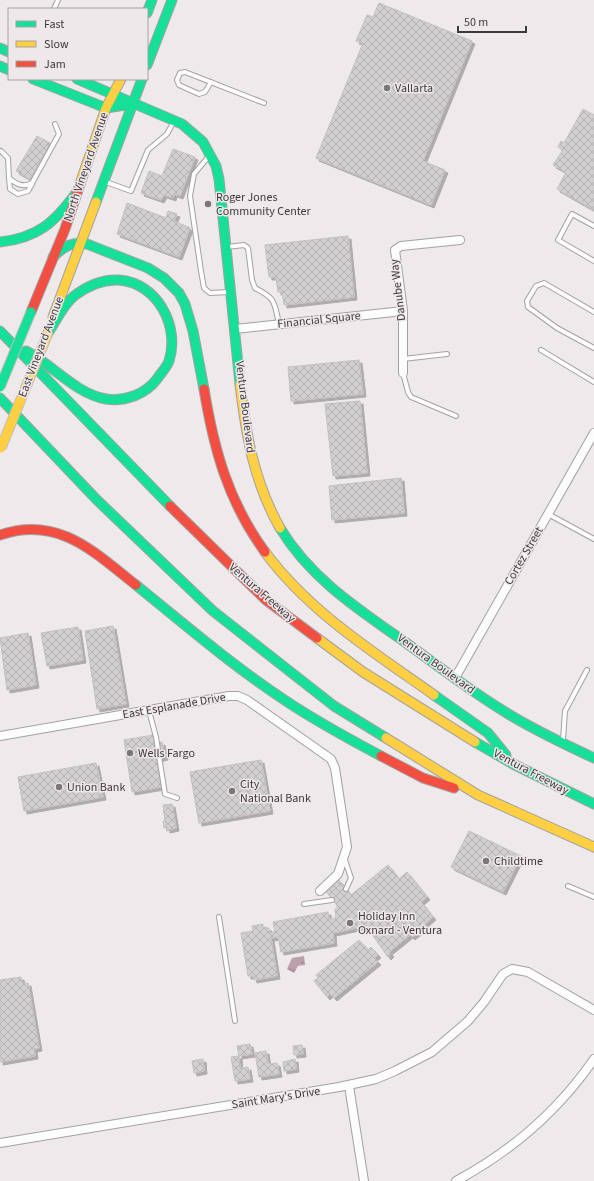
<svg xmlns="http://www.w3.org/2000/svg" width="594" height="1181" font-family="'Source Sans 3',sans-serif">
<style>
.water{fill:url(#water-ripples)}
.building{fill:url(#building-cross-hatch);stroke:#c3bfc1;filter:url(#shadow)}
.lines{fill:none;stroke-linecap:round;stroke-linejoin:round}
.lane-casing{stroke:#a4a1a2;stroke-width:6}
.street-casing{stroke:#a4a1a2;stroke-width:10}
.fast-casing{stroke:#a4a1a2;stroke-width:11}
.slow-casing{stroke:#a4a1a2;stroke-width:11}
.jam-casing{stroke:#a4a1a2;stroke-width:11}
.lane{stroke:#fcfcfc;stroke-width:4}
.street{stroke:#fcfcfc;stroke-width:8}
.fast{stroke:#16e098;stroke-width:9}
.slow{stroke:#ffcf43;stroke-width:9}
.jam{stroke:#f24e42;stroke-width:9}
.fast-bridge-casing{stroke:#c5b9be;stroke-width:11;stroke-linecap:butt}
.slow-bridge-casing{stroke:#c5b9be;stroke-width:11;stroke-linecap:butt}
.fast-bridge{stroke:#16e098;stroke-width:9}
.slow-bridge{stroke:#ffcf43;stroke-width:9}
.poi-dot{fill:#7b7779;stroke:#efe8eb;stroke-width:1.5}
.labels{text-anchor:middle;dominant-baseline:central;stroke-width:3;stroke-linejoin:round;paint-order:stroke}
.poi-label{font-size:12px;fill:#3d3a3b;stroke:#efe8eb;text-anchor:start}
.street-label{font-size:12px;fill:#3d3a3b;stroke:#efe8eb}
</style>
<defs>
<pattern id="water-ripples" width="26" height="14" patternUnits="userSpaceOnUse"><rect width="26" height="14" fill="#bc9fad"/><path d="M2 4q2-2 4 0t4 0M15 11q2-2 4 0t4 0" fill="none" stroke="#9a838e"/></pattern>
<pattern id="building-cross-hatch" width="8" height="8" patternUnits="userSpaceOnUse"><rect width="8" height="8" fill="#d2cfd0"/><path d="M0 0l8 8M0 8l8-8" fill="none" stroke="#b5b2b4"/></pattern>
<filter id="shadow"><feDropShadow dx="3" dy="3" stdDeviation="0" flood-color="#0004"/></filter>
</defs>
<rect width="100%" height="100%" fill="#eee9eb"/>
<!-- water -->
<path class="water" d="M304,956L305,965L298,966L294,973L287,969L292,958Z"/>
<!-- building -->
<path class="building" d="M379,3L472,41L423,161L445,170L431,205L316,158L363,43L356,41L367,15L373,17Z
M583,109L594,115V210L557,189L566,172L553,165L563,150L558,147L561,141L564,143Z
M37,136L50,143L30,179L16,171Z
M173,149L195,157L180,196L174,194L173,198L164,195L161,200L141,193L149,171L162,176Z
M127,203L166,218L168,211L177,214L174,221L190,228L179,257L117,234Z
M348,236L354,297L284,305L282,292H278L276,277H269L265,245Z
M359,360L363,394L291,401L288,367Z
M360,401L367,473L333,476L325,404Z
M401,478L404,513L332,520L329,486Z
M113,626L126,704L97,709L85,631Z
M78,627L83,660L47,666L41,633Z
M28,633L36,685L7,690L0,638Z
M153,735L161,787L132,792L124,740Z
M162,742L165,757L157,759L154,744Z
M261,760L270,811L199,823L190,772Z
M96,763L103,797L24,811L18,777Z
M172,804L176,828L167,830V827L164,828L163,821H165L163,805Z
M469,831L521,856L503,892L451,867Z
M388,865L399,879L407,872L427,897L421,902L433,917L425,924L426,926L412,937L410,935L389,952L391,954L388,957L366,926L333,933L334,943L281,952L278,937L271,938L277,976L254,980L253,976H248L241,933L253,931L252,926L263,924V928H269V933L275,932L273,922L328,912L329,919H333L336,917L335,909L338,907L326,891L339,880L351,895Z
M359,940L368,950L371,947L378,955L374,958L378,962L334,998L330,994L327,997L314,981L318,978L316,975Z
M21,977L22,984L28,983L39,1048L34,1049L35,1056L0,1062V980Z
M250,1044L252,1054L239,1056L237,1046Z
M302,1045L303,1054L294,1055L293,1046Z
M266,1051L268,1064L277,1063L279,1074L259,1077L255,1053Z
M239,1056L240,1069L248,1067L250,1079L235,1081L231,1057Z
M203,1059L204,1071L194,1073L192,1061Z
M295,1059L296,1069L284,1071L283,1062Z"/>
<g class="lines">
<defs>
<path id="lane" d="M54,9L58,0
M211,82L205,92L199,94L179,85L177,80L180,73L185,72L264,103
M1,151L8,158L9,178C16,184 23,188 32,183L59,134L55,124
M209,156L194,174L190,196L201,271L204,288L210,293L229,292
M9,178L10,189L18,194L28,191L32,184
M106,182L131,191L148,150L167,134L173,123
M594,226L572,214L558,240L594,261
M227,247L244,245L248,248L252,280L255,288C276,299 274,301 279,324
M594,312L544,283L536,286L527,301L528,307L557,328L594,348
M541,350L594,382
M403,359L447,354
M403,373L408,392L411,397L456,416
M548,514L594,539
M149,711L156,737L165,794L177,798
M563,740L565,711L587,670
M344,857L351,878L346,889
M568,886L594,897
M304,904L332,900
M219,917L235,1021"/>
<path id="street" d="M235,329L403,311
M403,373V311L395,250L401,246L460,240
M455,678L594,433
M0,736L229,696H238L247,700L331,759L335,768L347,847L338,874L320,891
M349,1086L364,1181
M0,1143L339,1087L376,1079L395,1071L432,1052L468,1021L484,1002L503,974L512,969L528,972L594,1010
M456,1181C512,1151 558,1111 594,1059"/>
<path id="fast" d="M147,13L152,0
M0,48L9,52
M147,65L172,0
M0,66L9,70
M33,79L106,108L132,104
M77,79L182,124L203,142L216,166L219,179L240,384
M96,202L142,79
M0,242C38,238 55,222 77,192
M53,257C63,247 72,241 87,244L148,268L164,278L179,293L185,304L193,331L204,389
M0,331L170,506
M26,351C53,365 76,394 106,399C125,402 146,394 157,379C161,373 167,367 169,361C180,327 158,283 119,280C103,279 87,286 74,296C63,305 56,321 48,333
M0,398L97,500L213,611L334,706L386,738
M280,528C310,578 358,609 405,642C439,667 473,693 510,715C537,731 566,745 594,758
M136,585C185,625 233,666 286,701C316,721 349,739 381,756
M434,695L488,733L506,755
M475,742L513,764L594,804"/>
<path id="slow" d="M80,184L106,108L121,79
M53,317L96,202
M240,384C246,435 254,482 280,528
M265,552C309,612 375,653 434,695
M317,638L363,672L475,742
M386,738L478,795L594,847"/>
<path id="jam" d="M31,312L65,229L80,184
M204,389C214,450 228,501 265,552
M170,506L266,600L317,638
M0,535C58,515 94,552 136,585
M381,756L423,778L454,788"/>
</defs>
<!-- lane casing -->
<use href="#lane" class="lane-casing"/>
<!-- street casing -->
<use href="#street" class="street-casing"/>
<!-- fast casing -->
<use href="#fast" class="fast-casing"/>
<!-- slow casing -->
<use href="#slow" class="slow-casing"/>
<!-- jam casing -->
<use href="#jam" class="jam-casing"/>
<!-- lane -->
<use href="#lane" class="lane"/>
<!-- street -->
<use href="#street" class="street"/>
<!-- fast -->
<use href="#fast" class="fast"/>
<!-- slow -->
<use href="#slow" class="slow"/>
<!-- jam -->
<use href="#jam" class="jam"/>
<defs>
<path id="fast-bridge" d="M0,387L31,312"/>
<path id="slow-bridge" d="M1,448L48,333"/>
</defs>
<!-- fast-bridge casing -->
<use href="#fast-bridge" class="fast-bridge-casing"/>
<!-- slow-bridge casing -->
<use href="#slow-bridge" class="slow-bridge-casing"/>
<!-- fast-bridge -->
<use href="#fast-bridge" class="fast-bridge"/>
<!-- slow-bridge -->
<use href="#slow-bridge" class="slow-bridge"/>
</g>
<!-- markers -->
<g class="poi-dot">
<circle cx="387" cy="88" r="4"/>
<circle cx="208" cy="204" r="4"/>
<circle cx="130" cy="753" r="4"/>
<circle cx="59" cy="787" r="4"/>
<circle cx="232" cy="791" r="4"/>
<circle cx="486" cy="861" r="4"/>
<circle cx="350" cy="923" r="4"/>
</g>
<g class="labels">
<!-- poi labels -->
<g class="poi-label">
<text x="395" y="88">Vallarta</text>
<text x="216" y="197">Roger Jones<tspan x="216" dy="14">Community Center</tspan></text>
<text x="138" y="753">Wells Fargo</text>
<text x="240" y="784">City<tspan x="240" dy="14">National Bank</tspan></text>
<text x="67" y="787">Union Bank</text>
<text x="494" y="861">Childtime</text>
<text x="358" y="916">Holiday Inn<tspan x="358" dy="14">Oxnard - Ventura</tspan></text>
</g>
<!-- street labels -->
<g class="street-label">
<text transform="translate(86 167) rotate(-71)">North Vineyard Avenue</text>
<text transform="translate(398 290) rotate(-97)">Danube Way</text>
<text transform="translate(319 320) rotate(-6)">Financial Square</text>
<text transform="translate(41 347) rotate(-69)">East Vineyard Avenue</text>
<text transform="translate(245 407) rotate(83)">Ventura Boulevard</text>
<text transform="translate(524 556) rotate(-60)">Cortez Street</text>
<text transform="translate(262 593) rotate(41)">Ventura Freeway</text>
<text transform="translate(436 664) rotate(36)">Ventura Boulevard</text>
<text transform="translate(174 706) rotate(-10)">East Esplanade Drive</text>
<text transform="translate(531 772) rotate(28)">Ventura Freeway</text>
<text transform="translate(276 1098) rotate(-9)">Saint Mary's Drive</text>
</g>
</g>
<!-- legend -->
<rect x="8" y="8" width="140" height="72" fill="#efe8eb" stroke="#a8a2a5"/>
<rect x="16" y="21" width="20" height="6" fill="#16e098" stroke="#a8a2a5"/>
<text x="44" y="28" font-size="12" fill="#3d3a3b">Fast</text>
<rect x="16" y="41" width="20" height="6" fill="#ffcf43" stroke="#a8a2a5"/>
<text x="44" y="48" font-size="12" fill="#3d3a3b">Slow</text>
<rect x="16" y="61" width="20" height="6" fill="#f24e42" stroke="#a8a2a5"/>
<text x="44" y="68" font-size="12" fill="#3d3a3b">Jam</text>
<!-- scale -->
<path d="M458 26v6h68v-6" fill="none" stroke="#3d3a3b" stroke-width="2"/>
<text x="464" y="26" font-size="12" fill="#3d3a3b" stroke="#efe8eb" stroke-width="3" paint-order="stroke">50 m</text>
</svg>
